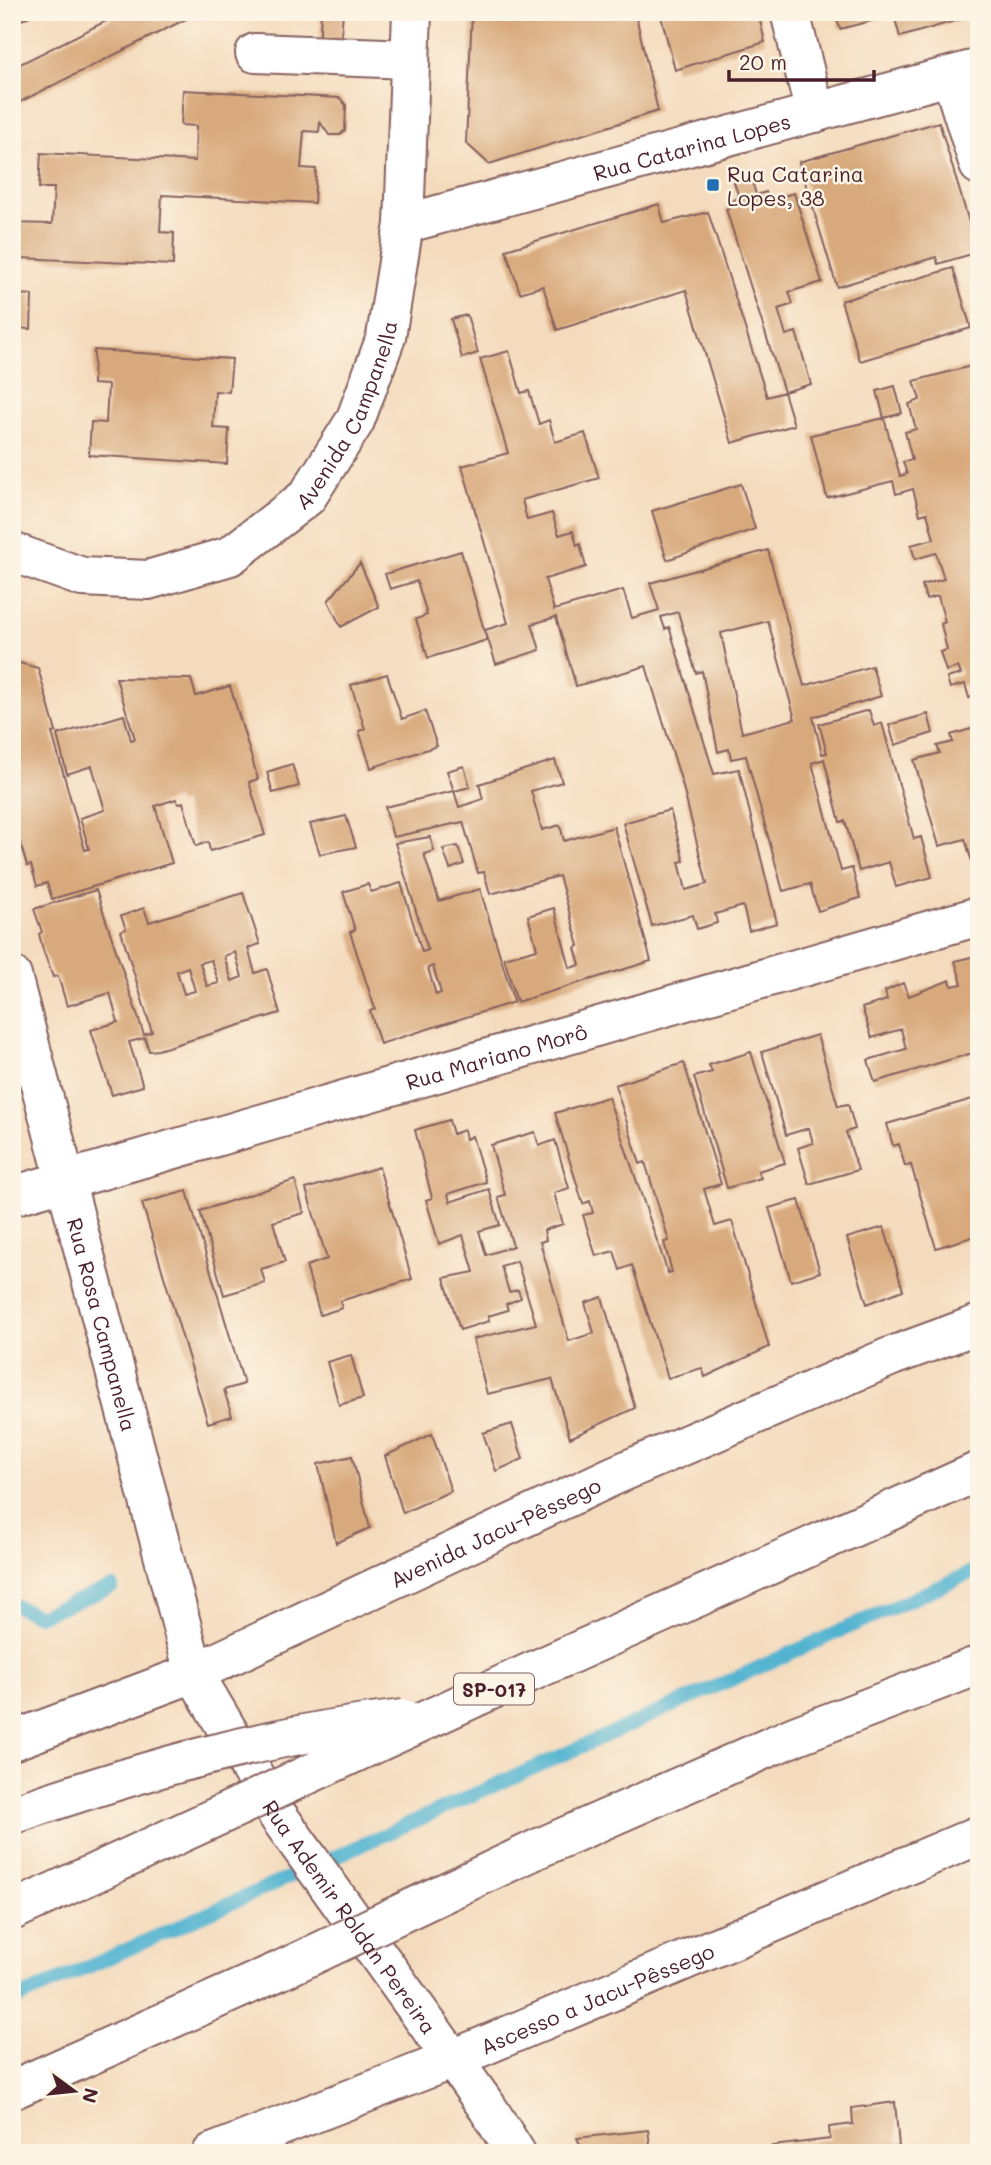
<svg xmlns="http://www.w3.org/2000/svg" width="991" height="2165" font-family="Mali,sans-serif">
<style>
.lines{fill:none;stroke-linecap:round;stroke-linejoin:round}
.stream{stroke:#51b3d0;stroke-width:14}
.building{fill:#d8a97c;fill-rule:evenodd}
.minor-casing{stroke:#86615e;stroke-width:42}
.major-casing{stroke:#86615e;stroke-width:42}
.minor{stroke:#fff;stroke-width:38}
.major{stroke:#fff;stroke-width:38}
.highway-bridge-casing{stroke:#86615e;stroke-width:42;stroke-linecap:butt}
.highway-bridge{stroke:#fff;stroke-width:38}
.poi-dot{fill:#1f6fb2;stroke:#fcf5e5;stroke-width:2.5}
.labels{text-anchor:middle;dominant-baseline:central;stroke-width:5;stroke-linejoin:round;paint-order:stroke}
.shield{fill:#fcf5e5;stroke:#7f5f63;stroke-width:2}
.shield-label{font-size:19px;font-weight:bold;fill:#4a1f2b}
.street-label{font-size:21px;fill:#4a1f2b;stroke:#fcf5e5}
.poi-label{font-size:21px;fill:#4a1f2b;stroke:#fcf5e5;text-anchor:start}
</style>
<rect width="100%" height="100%" fill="#fcf5e5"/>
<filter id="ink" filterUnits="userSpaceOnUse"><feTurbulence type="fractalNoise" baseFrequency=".0143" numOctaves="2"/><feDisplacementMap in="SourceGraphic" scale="14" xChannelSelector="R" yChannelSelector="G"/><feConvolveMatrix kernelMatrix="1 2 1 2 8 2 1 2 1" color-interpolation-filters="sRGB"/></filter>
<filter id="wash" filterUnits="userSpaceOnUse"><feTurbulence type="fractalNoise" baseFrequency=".00686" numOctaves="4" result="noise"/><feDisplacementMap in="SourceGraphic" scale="28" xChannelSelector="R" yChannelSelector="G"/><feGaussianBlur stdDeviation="1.57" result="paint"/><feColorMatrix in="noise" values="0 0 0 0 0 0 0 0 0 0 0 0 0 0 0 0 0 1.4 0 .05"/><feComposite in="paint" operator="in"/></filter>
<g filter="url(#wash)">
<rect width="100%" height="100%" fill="#f4dbbd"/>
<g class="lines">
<!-- stream -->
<path class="stream" d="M12,1604L38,1616L112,1587
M12,2001L979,1569"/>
</g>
<g id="blocks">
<!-- building -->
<path class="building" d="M12,12H37L12,25Z
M124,12H200L12,106V68Z
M321,12H343L340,49L319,48Z
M472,12H508L510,21L540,12H635L658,111L489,164L466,143Z
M660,12H758L765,42L675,70Z
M835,12H979V14L900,37L894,15L840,29Z
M183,90L340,98L346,105L345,130L340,135H329L320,122L319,132L304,131L301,168L316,169L314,203L162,195L160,232L174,233L173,265L20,258L18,294L32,295L31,329L12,328V223L52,224L54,188H39L41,153L195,161L196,126L181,125Z
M939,122L978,252L938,264L936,257L837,287L799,162Z
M751,177L756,195L766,192L769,200L794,193L822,282L789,292L793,304L778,309L786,335L796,332L811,384L784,392L794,425L732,443L686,290L557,330L543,286L520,293L506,250L659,204L664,223L708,212L767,397L784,392L726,209L730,208L728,202L739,198L734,182Z
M953,268L971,328L860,361L841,301Z
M467,315L478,353L462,358L451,319Z
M94,350L232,359L229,392L215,391L213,428L229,429L227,464L89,455L91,422L106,423L108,385L93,384Z
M509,351L521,393L529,391L539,424L549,420L555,442L585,433L599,478L522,500L527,520L552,513L559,535L573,531L577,546L580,544L586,567L545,579L554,610L623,590L632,618L659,610L650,583L768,550L804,686L872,666L881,696L813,717L822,754L827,753L819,724L869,710L874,726L882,723L914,839L921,837L932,877L896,887L889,862L859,871L845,821L840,822L824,759L812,763L841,871L852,868L860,898L818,911L810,884L783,891L746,756L731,759L729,749L718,752L702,671L696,673L678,612L661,617L665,629L669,627L714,774L739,769L777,923L749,931L743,906L715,914L717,923L697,929L693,915L652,926L623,823L670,810L684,861L679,862L686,890L707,884L682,783L646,666L576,686L556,617L532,624L540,650L496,664L485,630L508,623L462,466L508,453L480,359ZM768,621L795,719L742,733L721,633Z
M975,365L979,378V699L976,700L975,696L969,698L965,684L950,688L947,678L961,674L958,667L946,671L940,652L947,650L941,624L945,622L938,596L926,599L922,585L944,579L936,553L915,559L911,545L934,539L927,513L920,515L913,489L896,494L893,481L827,498L811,435L884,418L877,391L895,386L902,413L884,418L900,476L907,474L903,462L912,460L905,432L916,429L909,404L920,400L914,381Z
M741,484L755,529L667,560L652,511Z
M461,551L487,640L428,658L416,619L427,615L417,581L390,589L385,574Z
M360,563L379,607L341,627L328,601Z
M12,661L38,668L56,732L52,733L85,850L89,849L80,818L105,810L92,766L67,774L57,735L124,715L131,740L135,739L116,678L191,679L196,696L230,686L258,779L249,782L265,835L210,851L208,842L196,846L183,802L178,804L176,799L155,806L172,863L52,899L47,883L37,886L31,865L27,866L12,815Z
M387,674L402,719L425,711L437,746L371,768L359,731L365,729L351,685Z
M928,714L933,733L895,745L889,725Z
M974,728L979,731V863L973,865L965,839L939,846L914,760L940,753L937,746L953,742L951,735Z
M555,760L562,782L531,791L542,830L560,825L564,841L614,827L651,961L517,1002L504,958L537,949L528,916L554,908L570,968L580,965L575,948L579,946L559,876L490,894L484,872L478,873L463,822L393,837L385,807L454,791L459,807L483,799L479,784Z
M292,764L299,786L273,793L267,772Z
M464,766L470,787L454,791L447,771Z
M346,816L356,847L320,854L310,824Z
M430,837L434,851L424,854L439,901L480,889L514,1002L380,1044L370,1011L375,1009L350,932L355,930L343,892L368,884L371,892L401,883L422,952L428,950L395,843ZM433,966L441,993L436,995L428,968Z
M458,846L464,864L450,869L443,849Z
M96,890L144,1035L152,1032L121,931L126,929L121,916L144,908L149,922L243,893L260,944L248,948L255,973L267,969L280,1013L158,1050L149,1051L145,1038L129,1042L143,1086L112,1095L91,1030L118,1022L110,993L67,1006L58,976L53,977L43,950L39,934L42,932L34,909ZM235,952L242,977L232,981L224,956ZM211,960L219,983L207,986L200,963ZM188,967L195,991L184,994L177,971Z
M979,955V1051L875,1082L868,1060L906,1049L901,1029L872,1038L862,1008L887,1000L885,991L903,983L909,996L950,980L952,986L962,984L955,961Z
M817,1035L838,1106L848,1104L855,1129L846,1132L858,1170L809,1184L798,1148L813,1143L809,1128L786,1135L762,1052Z
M751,1052L785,1163L758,1171L761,1178L727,1188L694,1077L712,1072L709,1065Z
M684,1063L721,1184L704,1189L715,1226L732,1221L769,1347L705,1377L702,1368L668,1378L632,1265L620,1270L614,1251L596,1256L583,1215L593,1213L590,1201L583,1204L555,1113L608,1097L668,1273L672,1272L664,1242L669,1241L645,1162L640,1164L615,1085Z
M979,1097V1235L936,1248L911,1165L905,1166L899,1144L893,1146L887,1124Z
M449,1120L453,1134L464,1130L466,1139L472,1136L486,1182L448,1194L450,1202L489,1189L500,1225L479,1231L486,1255L513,1246L498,1197L505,1195L491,1145L535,1132L539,1146L555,1140L569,1188L554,1193L563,1224L544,1230L546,1240L540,1242L569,1341L594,1333L585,1303L602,1297L635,1408L570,1438L552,1379L487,1394L473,1339L536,1324L517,1261L501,1266L509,1292L518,1290L521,1298L506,1304L508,1310L488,1316L489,1321L460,1330L444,1278L474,1272L463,1235L439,1244L426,1200L432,1198L415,1130Z
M379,1167L412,1279L340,1301L342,1308L320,1315L306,1266L327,1259L306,1189Z
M295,1180L304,1213L273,1222L285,1262L261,1269L265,1283L224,1295L200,1211Z
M187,1191L244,1384L224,1390L232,1416L208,1423L142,1203Z
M799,1200L820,1272L791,1281L769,1208Z
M884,1227L903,1290L867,1304L847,1238Z
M351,1355L363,1398L339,1405L327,1362Z
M512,1424L523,1459L496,1471L483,1433Z
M432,1434L451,1491L403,1513L385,1456Z
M352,1456L370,1528L336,1543L318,1464Z
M895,2102L899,2147L854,2150V2153H773L772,2146L830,2139L829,2127L853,2124L852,2108Z
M648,2130L651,2153H584L577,2138Z"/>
</g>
</g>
<g filter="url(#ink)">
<use href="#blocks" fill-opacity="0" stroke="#86615e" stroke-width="2"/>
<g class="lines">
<defs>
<g id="minor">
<path d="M790,12L815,113"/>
<path d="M255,53L410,59"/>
<path d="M951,76L979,165"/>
<path id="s1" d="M404,224L979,68"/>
<path id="s2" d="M12,976L194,1673L276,1813L487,2107L516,2153"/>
<path id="s3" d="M12,1196L979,916"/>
<path id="s4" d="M12,1741L194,1673L613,1476L892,1356L979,1324"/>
<path id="s5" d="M212,2153L453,2059L979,1835"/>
</g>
<g id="major">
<path id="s6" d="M12,552L82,577L148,580L230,556L307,497L355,421L386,337L404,224L412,12"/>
</g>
</defs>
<!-- minor casing -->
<use href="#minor" class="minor-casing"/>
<!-- major casing -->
<use href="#major" class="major-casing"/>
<!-- minor -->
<use href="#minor" class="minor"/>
<!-- major -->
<use href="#major" class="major"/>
<defs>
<path id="highway-bridge" d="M12,1815C139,1771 269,1734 403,1719
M12,1911L513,1680L979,1471
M12,2090L279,1971L537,1849L797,1735L979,1665"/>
</defs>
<!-- highway-bridge casing -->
<use href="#highway-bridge" class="highway-bridge-casing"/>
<!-- highway-bridge -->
<use href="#highway-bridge" class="highway-bridge"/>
</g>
</g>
<!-- markers -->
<rect class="poi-dot" x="706" y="178" width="14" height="14" rx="3.5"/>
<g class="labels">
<!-- shield labels -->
<rect class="shield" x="454" y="1673.5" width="80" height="31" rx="5"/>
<g class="shield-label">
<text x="494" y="1689">SP-017</text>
</g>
<!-- street labels -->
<g class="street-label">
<text stroke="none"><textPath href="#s1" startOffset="298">Rua Catarina Lopes</textPath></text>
<text stroke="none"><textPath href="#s6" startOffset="415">Avenida Campanella</textPath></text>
<text stroke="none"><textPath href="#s3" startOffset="504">Rua Mariano Morô</textPath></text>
<text stroke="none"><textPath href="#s2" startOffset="360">Rua Rosa Campanella</textPath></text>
<text stroke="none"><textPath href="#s4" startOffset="527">Avenida Jacu-Pêssego</textPath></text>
<text stroke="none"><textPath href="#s2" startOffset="1010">Rua Ademir Roldan Pereira</textPath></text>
<text stroke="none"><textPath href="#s5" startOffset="415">Ascesso a Jacu-Pêssego</textPath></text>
</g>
<!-- poi labels -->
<g class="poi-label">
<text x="727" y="173">Rua Catarina<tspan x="727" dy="24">Lopes, 38</tspan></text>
</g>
</g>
<!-- margin -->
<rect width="991" height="2165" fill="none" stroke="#fcf5e5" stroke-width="42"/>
<!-- north arrow -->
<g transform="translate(74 2091) rotate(105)" stroke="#fcf5e5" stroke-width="5" paint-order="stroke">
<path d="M0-5L12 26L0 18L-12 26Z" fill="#4a1f2b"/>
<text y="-10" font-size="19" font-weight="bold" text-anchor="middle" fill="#4a1f2b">N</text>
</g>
<!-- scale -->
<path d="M729 70v10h145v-10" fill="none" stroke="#4a1f2b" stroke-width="3.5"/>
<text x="739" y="70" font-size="21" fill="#4a1f2b" stroke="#fcf5e5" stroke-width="5" paint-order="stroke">20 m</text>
</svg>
